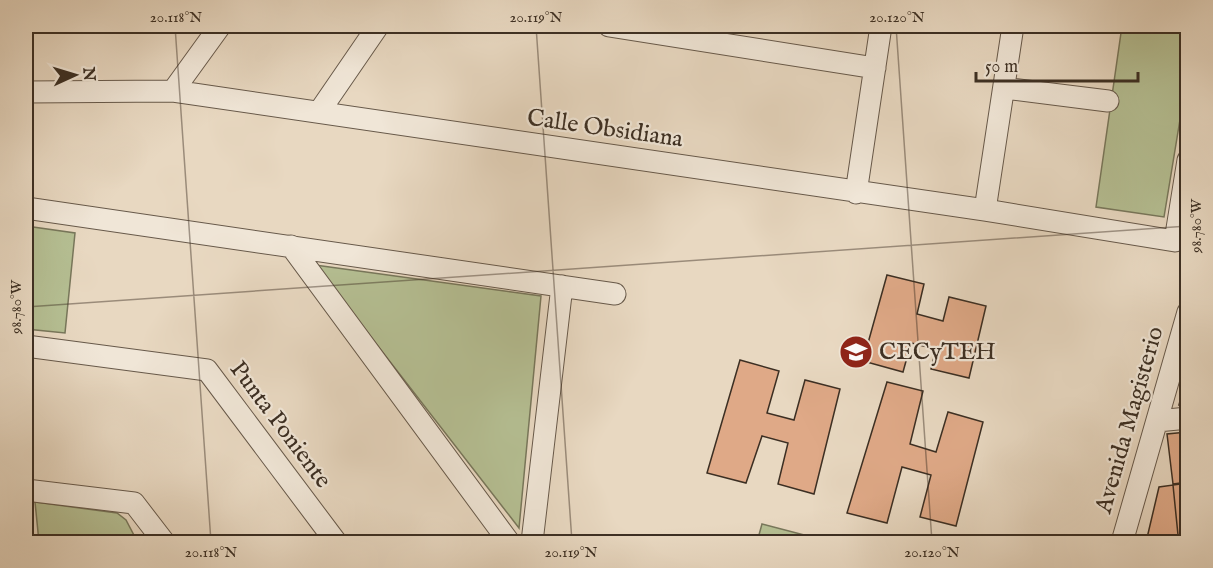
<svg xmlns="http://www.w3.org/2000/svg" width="1213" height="568" font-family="'IM FELL English',serif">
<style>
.green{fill:#b5bf93;stroke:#78775b;stroke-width:1.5}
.building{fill:#dfa987;stroke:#3c2f23;stroke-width:1.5}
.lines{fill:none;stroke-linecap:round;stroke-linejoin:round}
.street-casing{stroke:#67594a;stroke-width:23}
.street{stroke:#f0e6d7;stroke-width:21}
.ticks{fill:none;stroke:#3c2f23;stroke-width:1.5;stroke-opacity:0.45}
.labels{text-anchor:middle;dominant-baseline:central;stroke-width:4.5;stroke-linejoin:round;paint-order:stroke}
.street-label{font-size:24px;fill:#3c2f23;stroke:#f0e6d7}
.poi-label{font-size:24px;fill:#3c2f23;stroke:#f0e6d7;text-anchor:start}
.neatline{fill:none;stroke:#3c2f23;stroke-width:2}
.ticks-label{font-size:15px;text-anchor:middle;fill:#3c2f23}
</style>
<rect width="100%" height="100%" fill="#e8d8c1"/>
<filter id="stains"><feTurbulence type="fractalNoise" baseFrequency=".00333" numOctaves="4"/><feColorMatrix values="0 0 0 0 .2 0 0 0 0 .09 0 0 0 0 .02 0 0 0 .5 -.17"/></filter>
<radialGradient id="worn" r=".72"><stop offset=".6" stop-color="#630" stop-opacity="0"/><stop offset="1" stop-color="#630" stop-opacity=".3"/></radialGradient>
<!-- green -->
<path class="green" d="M1122,26H1187V77L1164,217L1096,207Z
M26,226L75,233L65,333L26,329Z
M315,265L541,296L519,528Z
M35,502L117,513L126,520L137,541L134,542H39Z
M762,524L831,542H757Z"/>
<!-- building -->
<path class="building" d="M887,275L924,284L917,314L943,321L949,297L986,306L969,378L931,369L936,349L911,343L903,372L863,361Z
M740,360L779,371L767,413L794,420L805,380L840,389L814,494L778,484L788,443L762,436L746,483L707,473Z
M1188,371V404L1179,405Z
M887,382L923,391L910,444L936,452L948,412L983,422L956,526L920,517L931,475L902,467L887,523L847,513Z
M1187,432L1188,482L1173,484L1167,434Z
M1188,483V534L1178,535L1173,485Z
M1173,485L1178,535L1147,538L1159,487Z"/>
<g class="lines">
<defs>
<path id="street" d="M609,26L875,68
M1004,88L1108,101
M173,91L220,26
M26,92L173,91L985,210L1175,241L1188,160
M319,112L378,26
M856,193L881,26
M26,208L615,294
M985,210L1013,26
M291,246L509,542
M26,346L207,370L336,542
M1157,421L1188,418
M26,490L134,503L164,542
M532,542L562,286
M1122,542L1188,312"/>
</defs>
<!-- street casing -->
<use href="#street" class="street-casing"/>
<!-- street -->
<use href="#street" class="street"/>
</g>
<!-- ticks -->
<path class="ticks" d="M175,26L211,542M536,26L572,542M896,26L932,542M26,307L1188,226"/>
<!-- icons -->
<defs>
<symbol id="school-disc" viewBox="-11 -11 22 22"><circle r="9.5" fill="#8f2418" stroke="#f0e6d7"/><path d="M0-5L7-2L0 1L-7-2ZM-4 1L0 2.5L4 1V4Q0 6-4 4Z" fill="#fff"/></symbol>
</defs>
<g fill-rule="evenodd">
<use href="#school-disc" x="837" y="333" width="38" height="38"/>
</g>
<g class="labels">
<!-- street labels -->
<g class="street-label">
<text transform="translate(605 129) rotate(8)">Calle Obsidiana</text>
<text transform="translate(1130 420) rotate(-74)">Avenida Magisterio</text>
<text transform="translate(280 425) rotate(53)">Punta Poniente</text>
</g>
<!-- poi labels -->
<g class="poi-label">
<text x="879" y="352">CECyTEH</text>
</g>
</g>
<!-- margin -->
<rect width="1213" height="568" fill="none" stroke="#e8d8c1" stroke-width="66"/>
<!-- north arrow -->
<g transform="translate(75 75) rotate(86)" stroke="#f0e6d7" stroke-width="4.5" paint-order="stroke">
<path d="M0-4.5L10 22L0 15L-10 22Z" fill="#3c2f23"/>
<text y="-9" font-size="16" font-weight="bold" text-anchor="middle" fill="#3c2f23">N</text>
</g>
<!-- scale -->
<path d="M976 72v9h162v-9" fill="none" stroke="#3c2f23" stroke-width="3"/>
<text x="985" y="72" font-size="18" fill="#3c2f23" stroke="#f0e6d7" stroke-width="4.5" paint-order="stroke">50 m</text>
<rect x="33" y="33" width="1147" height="502" class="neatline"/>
<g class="ticks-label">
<text x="176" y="22">20.118°N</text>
<text x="536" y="22">20.119°N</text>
<text x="897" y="22">20.120°N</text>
<text transform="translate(1196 226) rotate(-90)" y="5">98.780°W</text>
<text transform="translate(16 307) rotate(-90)" y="5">98.780°W</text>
<text x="211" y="557">20.118°N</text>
<text x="571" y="557">20.119°N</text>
<text x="932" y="557">20.120°N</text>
</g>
<rect width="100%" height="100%" filter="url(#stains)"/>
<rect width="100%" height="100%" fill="url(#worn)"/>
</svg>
